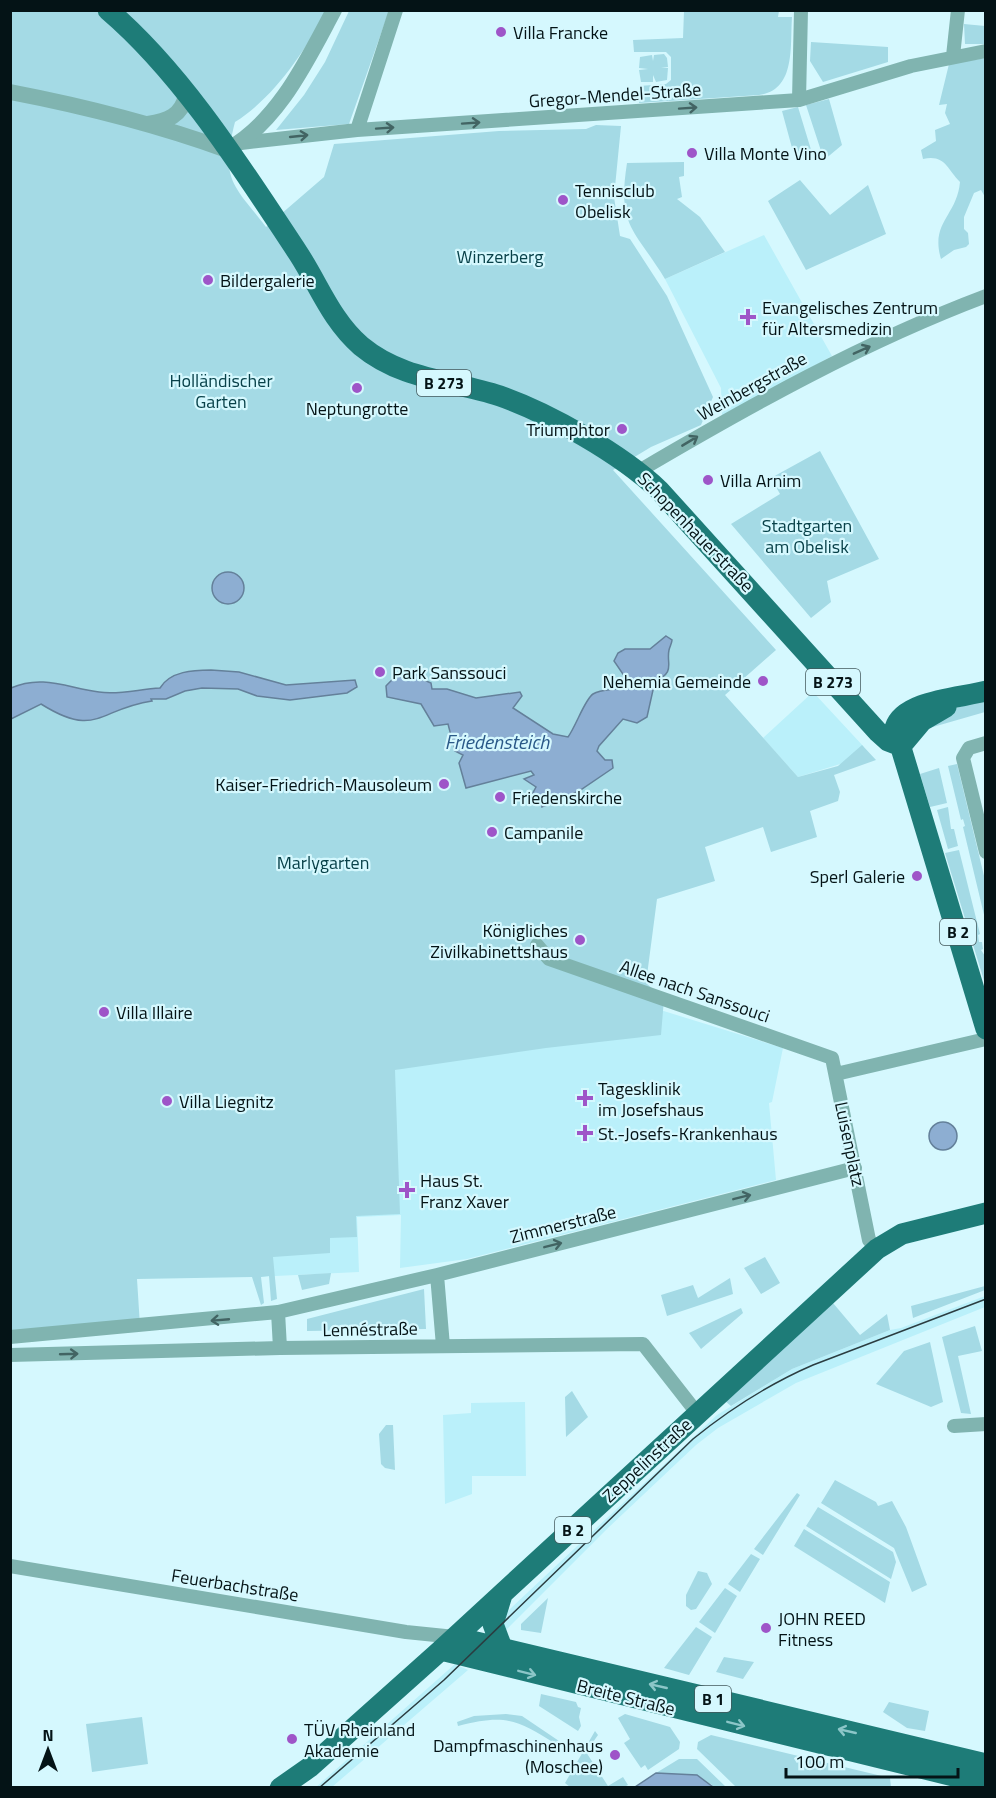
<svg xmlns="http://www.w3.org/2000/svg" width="996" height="1798" font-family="'Titillium Web',sans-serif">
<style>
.built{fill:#baf0fa}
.green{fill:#a4dae5}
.water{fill:#8daed2;stroke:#64809a;stroke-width:1.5}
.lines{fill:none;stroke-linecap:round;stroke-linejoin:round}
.minor{stroke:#80b4b0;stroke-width:14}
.tertiary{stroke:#80b4b0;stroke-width:16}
.primary{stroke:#1e7c78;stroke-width:21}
.tram{stroke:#2b3d41;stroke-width:1.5}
.oneway{stroke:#426463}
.oneway2{stroke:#8cc6c8}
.poi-dot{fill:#9e55c8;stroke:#d5f8fe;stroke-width:2}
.labels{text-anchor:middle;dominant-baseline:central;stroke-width:4.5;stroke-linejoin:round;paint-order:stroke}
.shield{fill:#d5f8fe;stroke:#43585c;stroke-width:1.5}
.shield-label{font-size:16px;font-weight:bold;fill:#041316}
.poi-label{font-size:18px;fill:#041316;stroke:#d5f8fe;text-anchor:start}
.street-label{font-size:18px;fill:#041316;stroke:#d5f8fe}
.park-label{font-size:18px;fill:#084149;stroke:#d5f8fe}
.water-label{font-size:20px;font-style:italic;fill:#2a5988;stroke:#d5f8fe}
</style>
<rect width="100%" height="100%" fill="#d5f8fe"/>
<!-- built -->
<path class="built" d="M764,235L832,356L722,417L721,388L665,279Z
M813,692L864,747L850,761L798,777L763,738Z
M654,1008L783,1048L772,1102L769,1103L776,1180L467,1259L400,1268L401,1215L357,1217L359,1272L252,1277L395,1070Z
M985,1296V1307L796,1383L718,1428L696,1445L608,1528L502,1634L499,1621L511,1608L717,1415L792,1369L890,1330L901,1328Z
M525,1402L526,1476H472V1494L445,1504L443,1415L471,1413V1403Z
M455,1664L468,1670L332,1787L315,1788Z"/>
<!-- green -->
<path class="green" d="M11,11H328C302,53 277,95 235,122C220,180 233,184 266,227L324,177L334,144L499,131L586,129L596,125L621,126L614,197L620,236L630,239L667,296L713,397L701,425L651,447L613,470L776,650L725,695L798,777L838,766L862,745L876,760L834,775L840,792L838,801L810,811L817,837L771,852L763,827L705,847L715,881L657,899L646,983L664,999L661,1035L546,1048L395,1070L400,1214L356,1216L357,1237L330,1238V1253L273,1257L277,1299L271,1301L269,1276L261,1277L264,1303L261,1305L252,1277L137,1279L140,1326L11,1337Z
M349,11H389L349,124L276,130L304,95L325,62Z
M684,11H779L778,17H792C790,47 796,90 759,95L639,103V86L666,84L671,80V57L666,52H634L633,40L683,38Z
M964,24L985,26V44H965Z
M811,42L888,47V62L823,82L810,61Z
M664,54L667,58L668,67L661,68H668L667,80L656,82L653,75V82H641L639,70L648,69L639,68L640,57L652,55L653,61L654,55Z
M985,58V197L981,190L974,193L964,217V229L968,233L969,244L966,247L954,250L941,259C930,222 957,216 960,182C947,169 945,154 923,159L921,150L936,141L935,130L950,124L945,113L947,104L939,105L949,64Z
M829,99L842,145L824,160L806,105Z
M798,107L812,153L795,159L782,111Z
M684,162V176L679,177L682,197L677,199L700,217L725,252L665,279C634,228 617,227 627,163Z
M800,180L830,215L868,185L886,234L806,270L768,201Z
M820,451L879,559L827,581L831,602L811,618L731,524L780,494L771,478Z
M985,699V712L919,731L937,714Z
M957,764L985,880V919L963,827L965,826L963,819L961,820L948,766Z
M939,768L947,803L930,807L920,774Z
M948,807L951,829H954L958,846L948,849L937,810Z
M959,850L980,934L978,935L979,942H982L983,949L981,950L985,956V984L945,853Z
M765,1257L780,1283L761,1294L744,1268Z
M331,1273L329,1284L302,1290L298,1275Z
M730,1278L733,1294L667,1316L661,1295L693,1285L698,1298Z
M985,1286V1290L913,1318L911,1306Z
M424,1289L426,1329L307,1331V1319Z
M833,1303L860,1335L887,1314L890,1330L792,1369L731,1406L725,1401Z
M741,1308L743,1313L701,1349L689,1333Z
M975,1326L982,1351L958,1356L971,1414L961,1413L942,1337Z
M930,1342L943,1402L931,1407L876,1384L904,1351Z
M572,1391L588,1417L566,1437L565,1397Z
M386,1425H393L395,1470L385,1468L381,1464L379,1434Z
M835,1480L876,1502L878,1506L892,1501L906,1527L927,1585L912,1592L894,1548L821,1503Z
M797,1493L800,1495L763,1555L754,1549Z
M818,1507L893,1552L896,1562L891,1579L806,1526Z
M804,1529L890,1582L885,1603L794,1546Z
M751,1554L760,1559L740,1592L728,1584Z
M698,1571L707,1573L712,1584L696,1609L691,1610L686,1606V1595Z
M725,1588L737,1596L715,1633L699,1622Z
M548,1598L541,1633L521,1630V1624Z
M696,1627L712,1637L689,1675L664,1668Z
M724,1657L754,1662L743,1679L716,1672Z
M541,1694L576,1702L578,1707L581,1708L579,1717L581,1726L578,1731L539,1706Z
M889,1702L929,1711L925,1731L907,1728L883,1712Z
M506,1714L522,1716L559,1741L557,1745C517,1719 505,1714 458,1726L457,1722L474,1716Z
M625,1714L670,1727L680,1742L679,1749L648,1770L645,1765L641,1768L624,1743L630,1739L618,1718Z
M142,1717L148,1764L92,1772L86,1724Z
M595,1731L598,1735L586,1752L608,1786L623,1777L628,1785L624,1787H570L565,1783Z
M711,1735L890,1778L891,1787H736L697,1749L698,1742Z
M679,1759H697L726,1787H713L711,1784L656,1773Z"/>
<!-- water -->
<path class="water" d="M212 588a16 16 0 1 1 32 0a16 16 0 1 1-32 0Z
M666,636L672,640C672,643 670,646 669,650C666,664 676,672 655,681L647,717L637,723L623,719L599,746L597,751L605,760H612L613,768L579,791L542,807L541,798H530L536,787L524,779L534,775L531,771L466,788L459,763L463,755L455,751L448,724L434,726L421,704L387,697L386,686C396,676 399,671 414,671L419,678L431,683L432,689H447L476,698L520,692L522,696L513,708L553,734L568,737C576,726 585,699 593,694C603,688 617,691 627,686L625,677L614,661L618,653L625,649H650Z
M211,670L239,672L286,685L355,680L357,687L347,693L290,700L257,696L238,689L202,688L185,691L166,699H151L152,701C98,709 97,739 41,704L11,719V688C42,674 68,688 99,692C120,695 139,689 160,688C170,671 194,670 211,670Z
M929 1136a14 14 0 1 1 28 0a14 14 0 1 1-28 0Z
M656,1773L697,1775L713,1787H635Z"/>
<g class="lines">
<!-- minor -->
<path class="minor" d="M953,56L958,10
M799,100L801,10
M357,130L396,10
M241,143L357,130L799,100L911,66L986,51
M639,471C751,405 864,342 986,296
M986,743L969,748L963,758L986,852
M537,945L549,959L832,1058L869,1240L877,1249
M836,1074L986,1039
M437,1275L443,1346
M278,1312L280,1348
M10,1337L278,1312L437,1275L855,1168
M10,1355L280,1348L643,1344L697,1413
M954,1426L986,1424
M10,1566L406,1632L455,1637"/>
<!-- tertiary -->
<path class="tertiary" d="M10,92C83,106 158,125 227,150C279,121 307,60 334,10
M148,124C167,121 182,116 186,95"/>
<!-- primary -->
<path class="primary" d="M108,10C183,74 243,170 298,253C319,285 331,320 361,346C402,380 451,380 500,396C549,413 621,454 659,490L878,732L888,741L901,746
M986,691C961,698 903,700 895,728L986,1029
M901,746L922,721L946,707
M455,1637L986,1764
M502,1648L493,1624L502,1595
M441,1650L986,1784
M280,1788L310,1767L441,1650L877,1249L902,1234L986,1213"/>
<!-- tram -->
<path class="tram" d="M319,1788L444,1680L693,1439C730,1409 769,1384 813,1365L986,1299"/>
</g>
<!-- one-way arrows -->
<defs><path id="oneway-shaft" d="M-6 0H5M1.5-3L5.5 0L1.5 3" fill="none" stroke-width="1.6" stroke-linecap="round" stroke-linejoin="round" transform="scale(1.5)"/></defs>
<g class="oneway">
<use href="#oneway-shaft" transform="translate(688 108) rotate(-4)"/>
<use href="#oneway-shaft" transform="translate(471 123) rotate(-4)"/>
<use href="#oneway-shaft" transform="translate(385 128) rotate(-4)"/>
<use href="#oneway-shaft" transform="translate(299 136) rotate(-6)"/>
<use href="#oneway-shaft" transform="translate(862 350) rotate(-24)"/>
<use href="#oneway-shaft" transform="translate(690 441) rotate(-31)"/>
<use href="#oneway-shaft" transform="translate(742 1197) rotate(-14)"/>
<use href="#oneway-shaft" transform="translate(553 1245) rotate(-14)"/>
<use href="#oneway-shaft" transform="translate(220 1320) rotate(175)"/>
<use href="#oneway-shaft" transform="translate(69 1354) rotate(-2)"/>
</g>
<g class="oneway2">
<use href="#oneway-shaft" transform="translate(527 1673) rotate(14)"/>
<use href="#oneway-shaft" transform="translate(658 1686) rotate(-167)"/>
<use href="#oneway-shaft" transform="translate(736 1724) rotate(14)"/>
<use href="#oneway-shaft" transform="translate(847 1731) rotate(-167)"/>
</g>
<!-- markers -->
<g class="poi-dot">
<circle cx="501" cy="32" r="6"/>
<circle cx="692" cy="153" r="6"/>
<circle cx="563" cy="200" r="6"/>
<circle cx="208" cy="280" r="6"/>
<path d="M745 308h6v6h6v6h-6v6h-6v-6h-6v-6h6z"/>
<circle cx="357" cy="388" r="6"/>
<circle cx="622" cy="429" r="6"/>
<circle cx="708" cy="480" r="6"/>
<circle cx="380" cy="672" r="6"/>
<circle cx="763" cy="681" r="6"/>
<circle cx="444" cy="784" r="6"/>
<circle cx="500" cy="797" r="6"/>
<circle cx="492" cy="832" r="6"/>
<circle cx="917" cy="876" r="6"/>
<circle cx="580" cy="940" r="6"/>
<circle cx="104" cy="1012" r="6"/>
<path d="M582 1089h6v6h6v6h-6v6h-6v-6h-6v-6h6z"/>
<circle cx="167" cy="1101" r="6"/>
<path d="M582 1124h6v6h6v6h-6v6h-6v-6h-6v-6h6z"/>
<path d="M404 1181h6v6h6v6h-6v6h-6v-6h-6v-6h6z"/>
<circle cx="766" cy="1628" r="6"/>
<circle cx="292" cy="1739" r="6"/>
<circle cx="615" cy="1755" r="6"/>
</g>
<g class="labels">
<!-- shield labels -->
<g class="shield">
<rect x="417" y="370" width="54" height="26" rx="4.5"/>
<rect x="806" y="669" width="54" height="26" rx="4.5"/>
<rect x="940" y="919" width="36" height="26" rx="4.5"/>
<rect x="555" y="1517" width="36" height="26" rx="4.5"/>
<rect x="695" y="1686" width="36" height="26" rx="4.5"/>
</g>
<g class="shield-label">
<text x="444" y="383">B 273</text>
<text x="833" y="682">B 273</text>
<text x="958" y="932">B 2</text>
<text x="573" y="1530">B 2</text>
<text x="713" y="1699">B 1</text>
</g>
<!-- poi labels -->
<g class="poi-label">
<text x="513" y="32">Villa Francke</text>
<text x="704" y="153">Villa Monte Vino</text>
<text x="575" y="190">Tennisclub<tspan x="575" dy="21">Obelisk</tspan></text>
<text x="220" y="280">Bildergalerie</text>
<text x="762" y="307">Evangelisches Zentrum<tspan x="762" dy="21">für Altersmedizin</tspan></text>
<text x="357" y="408" text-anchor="middle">Neptungrotte</text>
<text x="610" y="429" text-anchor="end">Triumphtor</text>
<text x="720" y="480">Villa Arnim</text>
<text x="392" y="672">Park Sanssouci</text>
<text x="751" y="681" text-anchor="end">Nehemia Gemeinde</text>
<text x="432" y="784" text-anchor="end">Kaiser-Friedrich-Mausoleum</text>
<text x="512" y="797">Friedenskirche</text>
<text x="504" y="832">Campanile</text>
<text x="905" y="876" text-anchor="end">Sperl Galerie</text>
<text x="568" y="930" text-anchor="end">Königliches<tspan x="568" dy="21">Zivilkabinettshaus</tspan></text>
<text x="116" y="1012">Villa Illaire</text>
<text x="598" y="1088">Tagesklinik<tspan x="598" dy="21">im Josefshaus</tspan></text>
<text x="179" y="1101">Villa Liegnitz</text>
<text x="598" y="1133">St.-Josefs-Krankenhaus</text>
<text x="420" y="1180">Haus St.<tspan x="420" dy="21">Franz Xaver</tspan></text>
<text x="778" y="1618">JOHN REED<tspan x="778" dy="21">Fitness</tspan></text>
<text x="304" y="1729">TÜV Rheinland<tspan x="304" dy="21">Akademie</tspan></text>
<text x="603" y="1745" text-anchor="end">Dampfmaschinenhaus<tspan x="603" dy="21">(Moschee)</tspan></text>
</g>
<!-- street labels -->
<g class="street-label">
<text transform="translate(615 95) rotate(-4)">Gregor-Mendel-Straße</text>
<text transform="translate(752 386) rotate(-29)">Weinbergstraße</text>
<text transform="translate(696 532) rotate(46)">Schopenhauerstraße</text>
<text transform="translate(695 991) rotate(19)">Allee nach Sanssouci</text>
<text transform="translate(850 1144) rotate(78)">Luisenplatz</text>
<text transform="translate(563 1224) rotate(-14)">Zimmerstraße</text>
<text transform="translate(370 1329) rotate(-1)">Lennéstraße</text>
<text transform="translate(647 1460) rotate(-43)">Zeppelinstraße</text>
<text transform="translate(235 1585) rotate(9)">Feuerbachstraße</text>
<text transform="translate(626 1697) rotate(14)">Breite Straße</text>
</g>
<!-- park labels -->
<g class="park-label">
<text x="500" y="256">Winzerberg</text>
<text x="221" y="380">Holländischer<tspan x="221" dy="21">Garten</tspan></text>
<text x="807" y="525">Stadtgarten<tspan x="807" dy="21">am Obelisk</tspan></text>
<text x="323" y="862">Marlygarten</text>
</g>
<!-- water labels -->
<g class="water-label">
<text x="497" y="741">Friedensteich</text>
</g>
</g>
<!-- border -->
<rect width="996" height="1798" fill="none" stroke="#041316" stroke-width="24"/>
<!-- north arrow -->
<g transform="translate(48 1750)" stroke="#d5f8fe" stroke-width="4.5" paint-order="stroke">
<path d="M0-4.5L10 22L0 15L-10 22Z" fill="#041316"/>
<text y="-9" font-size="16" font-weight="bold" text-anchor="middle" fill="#041316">N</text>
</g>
<!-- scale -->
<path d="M786 1768v9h172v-9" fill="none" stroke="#041316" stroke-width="3"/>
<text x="795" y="1768" font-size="18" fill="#041316" stroke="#d5f8fe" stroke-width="4.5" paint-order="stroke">100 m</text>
</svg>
